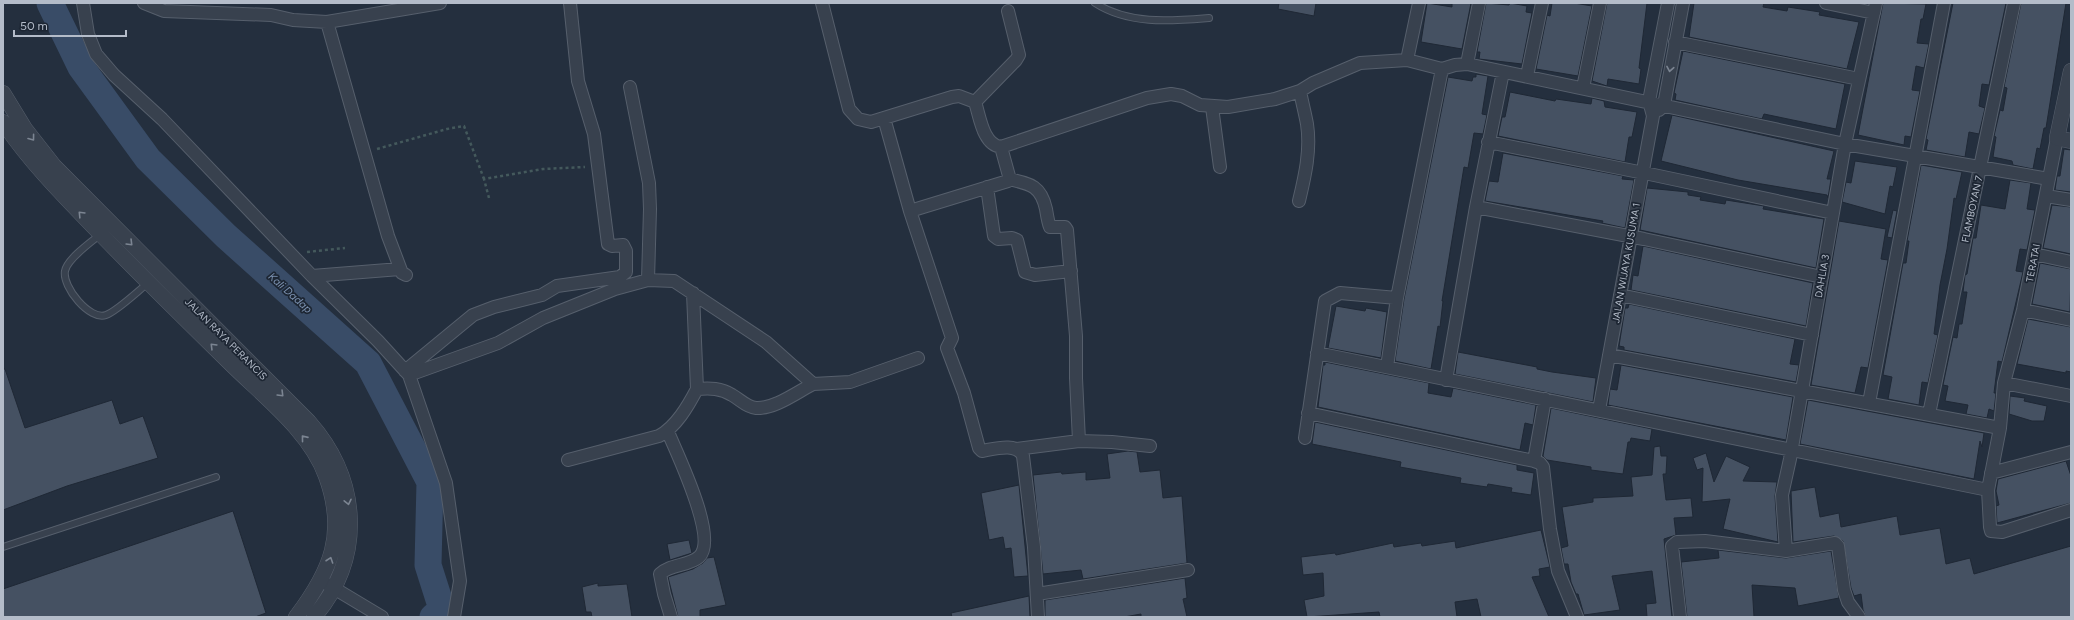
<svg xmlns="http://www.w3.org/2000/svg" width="2074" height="620" font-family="Figtree,sans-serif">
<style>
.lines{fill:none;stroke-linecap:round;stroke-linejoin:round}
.river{stroke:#394c67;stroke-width:27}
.building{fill:#455162;stroke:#1f2835}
.service-casing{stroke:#565f6c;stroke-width:8}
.minor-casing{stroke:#565f6c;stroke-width:14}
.tertiary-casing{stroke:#565f6c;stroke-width:16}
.path{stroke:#44595c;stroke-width:2.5;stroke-dasharray:3 3;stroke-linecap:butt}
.service{stroke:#38414e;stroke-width:6}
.minor{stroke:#38414e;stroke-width:12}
.tertiary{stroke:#38414e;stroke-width:15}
.oneway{stroke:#7c8592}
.labels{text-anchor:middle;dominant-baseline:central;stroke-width:3.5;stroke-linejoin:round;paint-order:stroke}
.street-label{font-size:10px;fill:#b4bcc9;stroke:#1d2633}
.water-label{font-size:11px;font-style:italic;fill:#7c92b1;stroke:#1d2633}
</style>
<rect width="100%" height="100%" fill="#242f3e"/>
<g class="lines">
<!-- river -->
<path class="river" d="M50,3L81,67L148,159L226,236L368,363L430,482L428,565L442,609L433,617"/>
</g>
<!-- building -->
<path class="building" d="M1279,3H1316L1314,16L1278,9Z
M1427,3L1452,7V3H1471L1462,49L1421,42Z
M1486,3L1509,5L1510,3L1527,6L1526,12L1532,13L1522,64L1479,59L1480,52H1477Z
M1552,3H1574L1592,6L1578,76L1536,69L1547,15L1550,16Z
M1607,3H1647L1639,68L1641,69L1639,84L1608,79L1607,86L1592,81Z
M1694,3H1764L1763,7L1787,11L1788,7L1820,12L1819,15L1859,22L1847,69L1689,37Z
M1883,3L1926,4L1923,19H1921L1917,43L1929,44L1924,68L1916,66L1912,90L1920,91L1911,137L1905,136L1904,145L1858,135Z
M1953,3H2006L1989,85L1982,84L1979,106L1985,108L1979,134L1969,132L1965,157L1926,150L1928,140L1926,139Z
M2021,3H2066L2046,128H2044L2040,149L2037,148L2033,169L2013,165L2012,161L1993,157L1996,137L1994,136L2000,110L2003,111L2007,88L2004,87Z
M1683,51L1845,84L1836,129L1764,114L1762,119L1675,100L1676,94L1674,93Z
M1476,74L1488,76L1482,114L1487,115L1483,134L1474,133L1468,168L1464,167L1442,301H1443L1440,327L1438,326L1431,369L1395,361L1404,299L1448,77L1472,81L1473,77H1476Z
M1510,92L1555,101L1556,99L1591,104L1592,98L1604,101L1605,107L1637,112L1632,137H1629L1625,162L1498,136L1502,117H1505Z
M1672,115L1834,151L1827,179H1831L1828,198L1827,195L1738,180L1661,161Z
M2064,149L2071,150V192L2055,190L2057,176H2060Z
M1503,153L1623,176L1622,179L1634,180L1625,228L1602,223L1603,221L1485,201L1489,181L1498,182Z
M1855,161L1897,167L1893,187L1890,186L1885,214L1842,202L1846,182L1851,183Z
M1921,165L1962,172L1956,199L1954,198L1947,249L1940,285L1934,334L1938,335L1928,383L1922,382L1919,405L1888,399L1892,377L1883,375L1903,263H1906L1909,241H1907Z
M2010,180L2031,183L2027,209L2035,210L2027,250L2020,249L2016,271L2023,272L2002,362L1998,361L1994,393H1996L1994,411L1989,409L1987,418L1966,414L1968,405L1945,401L1948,386L1943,385L1953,337L1957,338L1959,324H1962L1967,292H1963L1965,275L1967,274L1973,238H1976L1981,205L2005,209Z
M1647,188L1688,192V195L1701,197L1700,200L1725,204L1726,200L1764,206L1763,209L1824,219L1816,268L1640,230Z
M2052,205L2071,207V254L2043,248Z
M1893,210L1897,211L1892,238L1887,237Z
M1839,221L1886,229L1881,259L1888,260L1868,368L1861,367L1855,393L1811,385Z
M1643,246L1813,283L1806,326L1631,290L1633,275L1638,276Z
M2040,263L2071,269L2070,312L2032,304Z
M1629,304L1795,339L1790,364L1799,365L1796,382L1624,350V347L1619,346L1625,308H1628Z
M1336,306L1365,311L1366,308L1387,312L1381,358L1328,348Z
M2028,319L2071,327V372L2066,371V373L2017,364Z
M1458,352L1537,367V369L1552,372L1596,378L1593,402L1455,374Z
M1325,362L1429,383L1428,393L1451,397L1453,388L1536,405L1533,425L1525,423L1520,450L1318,407L1323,365H1325Z
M1621,365L1793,397L1786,440L1608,405L1610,389L1617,390Z
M3,369H5L25,428L112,400L120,424L143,416L158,458L67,486L3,510Z
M2010,396L2025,398L2024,401L2047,406L2044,421H2032L2009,414Z
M1808,400L1984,433L1982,447L1980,441L1974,479L1800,444Z
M1551,408L1652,429L1650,441L1631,438L1630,442H1628L1623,474L1591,470V467L1547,460L1543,456Z
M1315,422L1517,465V470L1534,473L1531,495L1511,492L1512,488L1488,484L1487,487L1460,483L1461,478L1400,467L1401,462L1312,444Z
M1660,446L1661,456H1667L1666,474H1663L1666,500L1691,498L1693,517L1674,518L1676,535L1664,539L1672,617H1647L1646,604L1656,603L1652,571L1612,576L1620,610L1584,615L1578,594H1576L1571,582L1568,564H1564L1561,548L1568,546L1562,507L1593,502V498L1633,496L1631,477L1652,475L1654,447Z
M1128,451L1137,452L1140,472L1160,470L1163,498L1182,496L1187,563L1083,579L1081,570L1043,574L1033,475L1061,472L1062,474L1086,472V480L1110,478L1107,454Z
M1706,453L1714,482L1726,456L1750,467L1743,481L1777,482L1775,496L1778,542L1723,529L1730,499L1702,502L1703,468L1697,470L1693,458Z
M2066,461L2071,476V503L1997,523L1996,506L1999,505L1996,491L1998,479Z
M1019,485L1028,576L1014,577L1011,548L1005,549L1003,537L989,540L981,493Z
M1815,487L1820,517L1839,513L1841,527L1897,516L1900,535L1940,528L1946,564L1970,558L1974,574L2071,546V617H1866L1863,610L1861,594L1854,596L1851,588L1843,541L1834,536L1793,542L1791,491Z
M233,511L266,613L255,617H3V589Z
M1541,530L1550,567L1539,569L1540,576L1532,577L1549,617H1481L1477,599L1455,602L1457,617H1380L1379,612L1307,617L1304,600L1324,596L1323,573L1303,575L1301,557L1335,553L1336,555L1393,543L1394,547L1421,543L1422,546L1455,541L1456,548Z
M689,540L692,553L670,560L667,544Z
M1718,550L1786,558L1831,551L1839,598L1798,606L1795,588L1752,585L1754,617H1687L1681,562L1719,558Z
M714,557L726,605L700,610V617H678L668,577L693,569L703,563L707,558Z
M1185,578L1187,598L1183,599L1187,617H1141V614L1124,617H1045V600Z
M598,583V586L627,584L632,617H592L591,612H586L582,587Z
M1029,596L1030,617H952L951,613Z"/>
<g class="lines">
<defs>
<path id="service" d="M1095,3C1129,25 1171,21 1209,18
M101,234C91,242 67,259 65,271C62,287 90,321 106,315C117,311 138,291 148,283
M3,547L216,477"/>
<path id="minor" d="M83,3L88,34L96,54L114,75L162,119L312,276L378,341L409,375L446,483L460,581L454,617
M144,3L164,11L271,15L293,20L327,22L440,3
M822,3L849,109L858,119L871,122L952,97L959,96L975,102C980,117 983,145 1001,147L1147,98L1171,94L1182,96L1200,105L1228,107L1275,99L1300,91L1313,83L1360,63L1407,60L1442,69L1455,65L1467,64L1845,144L2049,179
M1826,3L1874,13
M327,22L388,236L402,273L406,275
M1675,42L1859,79
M1407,60L1419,3
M1467,64L1479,3
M1527,76L1542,3
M630,87L649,183L650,209L648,280
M1583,88L1600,3
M975,102L1016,60L1019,55L1008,11
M1212,107L1220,167
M1659,110L1664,105L1683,3
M884,118L910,211
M2057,138L2023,310L2004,383L2000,428L1988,490L1990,527L1991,531L2002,532L2071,510
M1488,142L1654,175L1833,213
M1001,147L1009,176L1008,181L910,211L952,338L947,348L964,393L979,448L982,451C994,449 1017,442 1023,456L1034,547L1038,617
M1009,179C1031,184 1041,186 1046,209C1047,215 1048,222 1050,227H1065L1067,230L1076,336V378L1079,441
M987,187L994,236L998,239L1012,238L1017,240L1025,272L1035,275L1071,271
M2046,196L2071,200
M1299,201C1305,176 1311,150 1307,124C1305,113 1302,102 1300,91
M1476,207L1644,239L1822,277
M2034,254L2071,262
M312,276L400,269
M1620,295L1812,335
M2023,310L2071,320
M1317,353L1988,490
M1609,355L2000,428
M1387,367L1397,298
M405,371L473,315L494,307L542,295L557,286L620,277L626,272V251L623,245L612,246L608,244L594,134L578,81L570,3
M409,375L498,343L543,318L615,289L648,280L674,281L766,342L813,384L850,382L918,358
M1446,380L1476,207L1503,72
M2004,383L2071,396
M697,389C710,388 721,388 732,395C741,400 746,407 756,408C775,409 797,392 813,384
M1869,403L1944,3
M1599,410L1653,116L1649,101L1668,3
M1308,413L1534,461L1545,399
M1929,414L2014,3
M668,432C677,454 719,539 699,557C689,566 670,564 660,574L664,594L671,617
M1305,438L1325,301L1340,293L1397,298L1442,69
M1016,449L1079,441L1112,442L1150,446
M568,460L659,436C676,427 688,406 697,389L693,293
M1534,461L1540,463L1543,467L1550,529L1558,571L1577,617
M1991,473L2071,452
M1786,551L1782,495L1790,459L1845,144L1876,3
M327,584L382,617
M1037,594L1188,570
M1680,617L1672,546L1677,542L1705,541L1786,551L1835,543L1838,546L1844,590L1848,602L1859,617"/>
<path id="tertiary" d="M2071,71L2057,138L2071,141
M3,93L25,129L54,166L309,422C360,480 365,557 314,617
M3,122C28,159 58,190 88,221C134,269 182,316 230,363C263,396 310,431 326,476C347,533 331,571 296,617"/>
</defs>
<!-- service casing -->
<use href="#service" class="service-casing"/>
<!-- minor casing -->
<use href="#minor" class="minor-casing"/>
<!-- tertiary casing -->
<use href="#tertiary" class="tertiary-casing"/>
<!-- path -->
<path class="path" d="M377,149L447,129L464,126L484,179
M489,198L484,179L543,169L585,167
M307,252L345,248"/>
<!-- service -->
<use href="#service" class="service"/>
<!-- minor -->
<use href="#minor" class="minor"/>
<!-- tertiary -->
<use href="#tertiary" class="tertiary"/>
</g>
<!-- one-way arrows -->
<defs><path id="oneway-chevron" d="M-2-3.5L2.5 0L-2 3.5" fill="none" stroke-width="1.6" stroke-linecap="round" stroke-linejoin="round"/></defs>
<g class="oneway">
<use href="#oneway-chevron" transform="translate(1670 69) rotate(100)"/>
<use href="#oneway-chevron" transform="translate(32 138) rotate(53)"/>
<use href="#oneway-chevron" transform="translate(81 214) rotate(-134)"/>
<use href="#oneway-chevron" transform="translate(130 243) rotate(45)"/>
<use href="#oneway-chevron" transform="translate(213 346) rotate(-135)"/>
<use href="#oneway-chevron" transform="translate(281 394) rotate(45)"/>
<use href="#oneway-chevron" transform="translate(304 438) rotate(-129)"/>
<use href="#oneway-chevron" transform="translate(348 502) rotate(78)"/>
<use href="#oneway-chevron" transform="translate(330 560) rotate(-71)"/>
</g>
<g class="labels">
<!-- street labels -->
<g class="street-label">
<text transform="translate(1972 209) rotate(-78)">FLAMBOYAN 7</text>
<text transform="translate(1626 263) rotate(-80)">JALAN WIJAYA KUSUMA 1</text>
<text transform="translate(2033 263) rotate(-79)">TERATAI</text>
<text transform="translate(1822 276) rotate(-80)">DAHLIA 3</text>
<text transform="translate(226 339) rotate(45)">JALAN RAYA PERANCIS</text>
</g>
<!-- water labels -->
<g class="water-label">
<text transform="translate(290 293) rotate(42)">Kali Dadap</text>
</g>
</g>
<!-- border -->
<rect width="2074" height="620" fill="none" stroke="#b4bcc9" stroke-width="8"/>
<!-- scale -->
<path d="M14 30v6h112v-6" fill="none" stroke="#b4bcc9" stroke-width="2"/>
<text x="20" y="30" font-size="12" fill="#b4bcc9" stroke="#1d2633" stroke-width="3" paint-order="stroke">50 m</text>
</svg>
